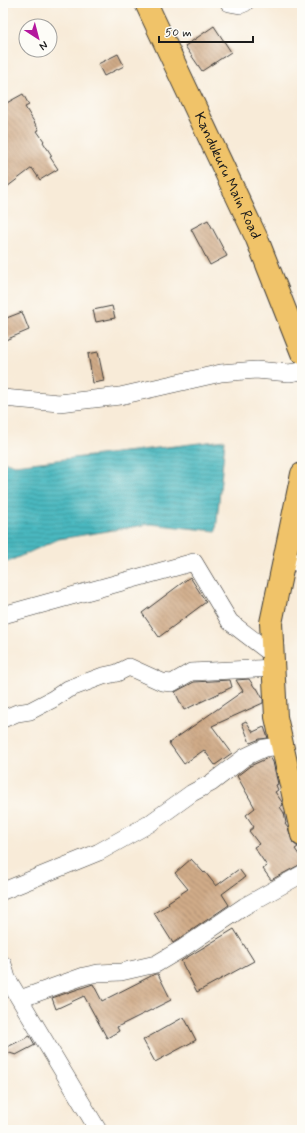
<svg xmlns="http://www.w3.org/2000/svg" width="305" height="1133" font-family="Mynerve,sans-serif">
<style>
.water{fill:url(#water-rules);stroke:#326a6e}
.building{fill:url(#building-back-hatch)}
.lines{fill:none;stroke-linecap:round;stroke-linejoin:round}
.minor-casing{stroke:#3d3b38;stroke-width:18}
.major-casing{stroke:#3d3b38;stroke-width:24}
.minor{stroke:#fff;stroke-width:17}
.major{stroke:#f0c369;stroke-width:22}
.labels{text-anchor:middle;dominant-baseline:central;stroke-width:3.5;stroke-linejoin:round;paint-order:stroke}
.street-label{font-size:15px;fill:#1c1c1c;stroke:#fdfcf7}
</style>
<defs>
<pattern id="water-rules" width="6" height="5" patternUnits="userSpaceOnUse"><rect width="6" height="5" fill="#49b8bf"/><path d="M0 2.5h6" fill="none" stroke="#3c959a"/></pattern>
<pattern id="building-back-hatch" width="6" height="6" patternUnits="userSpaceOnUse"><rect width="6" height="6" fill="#d0ab88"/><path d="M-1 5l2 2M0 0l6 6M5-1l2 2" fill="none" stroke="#a88a6e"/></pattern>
</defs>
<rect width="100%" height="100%" fill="#fdfcf7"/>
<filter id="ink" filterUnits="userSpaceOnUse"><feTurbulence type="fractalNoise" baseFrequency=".025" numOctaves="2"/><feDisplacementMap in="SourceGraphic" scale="8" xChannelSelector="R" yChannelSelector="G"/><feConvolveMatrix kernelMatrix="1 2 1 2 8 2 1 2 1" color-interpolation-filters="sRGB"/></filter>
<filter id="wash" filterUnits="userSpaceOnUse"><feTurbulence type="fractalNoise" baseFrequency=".012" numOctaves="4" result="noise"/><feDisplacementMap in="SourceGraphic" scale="16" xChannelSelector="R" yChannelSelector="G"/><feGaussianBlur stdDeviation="0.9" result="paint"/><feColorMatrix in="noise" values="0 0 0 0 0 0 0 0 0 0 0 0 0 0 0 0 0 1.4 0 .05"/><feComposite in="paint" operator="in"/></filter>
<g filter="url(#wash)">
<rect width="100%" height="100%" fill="#f8ebd8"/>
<!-- water -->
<path class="water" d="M225,440L216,531L150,524L59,539L3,564V461L15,465Z"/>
<g id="blocks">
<!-- building -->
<path class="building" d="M214,26L231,52L202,71L185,46Z
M118,54L124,66L104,76L98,64Z
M23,94L29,105L25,107L39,130L37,131L44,141L43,142L52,156L50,157L58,169L40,180L32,168L3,190V105Z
M208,220L227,256L210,265L191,229Z
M112,306L115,318L96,322L93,310Z
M22,312L29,330L3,341V325L6,323L4,319Z
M98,352L104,381L93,383L88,354Z
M190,577L206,602L159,637L142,613Z
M249,679L255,688H257L263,699V703L212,726L232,753L215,765L204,750L184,764L169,743L243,691L236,680Z
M230,680L232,687L184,710L175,692L194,682Z
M246,721L253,732L264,727L268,738L260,739L250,743L242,723Z
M270,757L273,762L278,784L276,785L278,790L275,792L282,802L283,805L280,807L284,813L286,823L285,824L288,828L293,843L298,847L295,849L302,859L301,864L271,880L263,869L267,866L254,847L259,844L249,831L254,827L246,815L255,808L237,776L250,766Z
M191,859L204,873L205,872L216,886L239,869L245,877L222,894L229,905L173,943L154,913L169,904L168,902L188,889L175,873Z
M234,929L254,961L197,992L181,961Z
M155,974H158L171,1000L117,1027L119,1031L107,1038L84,996L56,1009L52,998L93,984L102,1001Z
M184,1017L196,1040L155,1062L143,1040Z
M30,1036L35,1045L16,1055L3,1051V1049Z"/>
</g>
</g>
<g filter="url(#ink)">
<use href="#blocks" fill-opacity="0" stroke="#3d3b38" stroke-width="1"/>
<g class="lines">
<defs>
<path id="minor" d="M229,3L240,5L245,3
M3,398L59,403L120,396L221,373L256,370L289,373L302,371
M284,556L302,565
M3,615L194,562L230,622L273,655
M3,719L17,713L30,711L53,699L68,689L103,676L117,673L129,667L162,682L172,683L191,672L274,668
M3,891L99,852L149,824L192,793L211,783L245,757L264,748L282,746
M3,964L7,978L98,1130
M20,999L84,976L98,973L121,972L156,964L183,948L245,906L302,874"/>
<g id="major">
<path id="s1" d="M146,3L257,239L302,353"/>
<path d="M302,474L271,623L276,717L302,835"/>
</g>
</defs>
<!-- minor casing -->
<use href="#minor" class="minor-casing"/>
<!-- major casing -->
<use href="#major" class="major-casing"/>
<!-- minor -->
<use href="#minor" class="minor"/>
<!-- major -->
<use href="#major" class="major"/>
</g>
</g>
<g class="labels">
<!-- street labels -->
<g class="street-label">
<text stroke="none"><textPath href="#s1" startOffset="191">Kandukuru Main Road</textPath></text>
</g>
</g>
<!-- margin -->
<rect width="305" height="1133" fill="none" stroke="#fdfcf7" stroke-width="16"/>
<!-- north arrow -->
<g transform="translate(38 38) rotate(144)"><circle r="19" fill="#fdfcf7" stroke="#a3a29f"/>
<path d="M0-3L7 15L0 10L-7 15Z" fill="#b5179e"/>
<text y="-6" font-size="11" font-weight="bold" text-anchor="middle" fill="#1c1c1c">N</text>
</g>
<!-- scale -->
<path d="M159 36v6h94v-6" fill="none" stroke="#1c1c1c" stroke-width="2"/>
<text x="165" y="36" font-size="12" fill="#1c1c1c" stroke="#fdfcf7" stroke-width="3" paint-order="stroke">50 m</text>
</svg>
